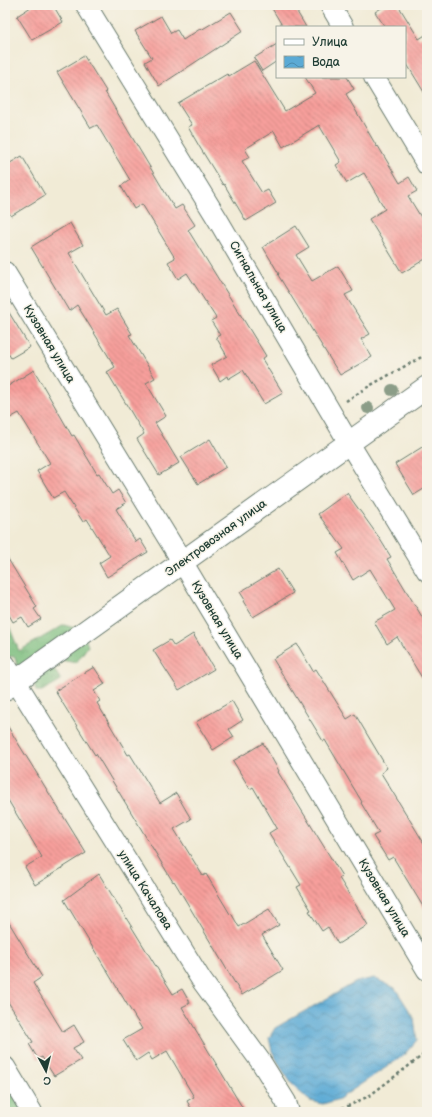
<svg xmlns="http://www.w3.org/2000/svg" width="432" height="1117" font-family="'Balsamiq Sans',sans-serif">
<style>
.forest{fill:url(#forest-crowns);stroke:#4e7e5a}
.water{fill:url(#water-waves);stroke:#3d7484}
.building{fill:url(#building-back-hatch)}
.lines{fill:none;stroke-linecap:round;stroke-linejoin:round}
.minor-casing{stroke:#687a6d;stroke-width:22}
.tertiary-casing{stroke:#687a6d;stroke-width:24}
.path{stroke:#687a6d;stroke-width:2.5;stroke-dasharray:3 3;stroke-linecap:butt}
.minor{stroke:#fff;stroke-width:20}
.tertiary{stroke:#fff;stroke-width:22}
.tree{fill:#8b9d88}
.labels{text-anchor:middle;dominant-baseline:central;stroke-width:3;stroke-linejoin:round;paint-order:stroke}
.street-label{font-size:12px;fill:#1f3d34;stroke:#f7f3e8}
</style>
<defs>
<pattern id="forest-crowns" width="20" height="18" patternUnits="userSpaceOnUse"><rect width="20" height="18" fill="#7dbe7f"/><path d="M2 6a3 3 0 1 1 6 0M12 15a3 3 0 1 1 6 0" fill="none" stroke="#669c69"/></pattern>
<pattern id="water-waves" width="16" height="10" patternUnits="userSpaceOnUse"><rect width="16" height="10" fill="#5baad5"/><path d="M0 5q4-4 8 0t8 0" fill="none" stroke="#4b8cae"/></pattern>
<pattern id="building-back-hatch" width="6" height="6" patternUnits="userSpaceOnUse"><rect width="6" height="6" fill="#f79f9b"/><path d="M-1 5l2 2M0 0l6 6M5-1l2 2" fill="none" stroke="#c7837f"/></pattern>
</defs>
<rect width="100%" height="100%" fill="#f7f3e8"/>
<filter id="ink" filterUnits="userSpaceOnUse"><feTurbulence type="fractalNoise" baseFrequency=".025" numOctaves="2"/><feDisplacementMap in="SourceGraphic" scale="8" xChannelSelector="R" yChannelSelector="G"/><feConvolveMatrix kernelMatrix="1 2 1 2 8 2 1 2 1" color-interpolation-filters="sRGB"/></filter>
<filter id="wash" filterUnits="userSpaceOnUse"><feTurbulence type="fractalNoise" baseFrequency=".012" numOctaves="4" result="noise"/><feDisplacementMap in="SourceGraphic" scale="16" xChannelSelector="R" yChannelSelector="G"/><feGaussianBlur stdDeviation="0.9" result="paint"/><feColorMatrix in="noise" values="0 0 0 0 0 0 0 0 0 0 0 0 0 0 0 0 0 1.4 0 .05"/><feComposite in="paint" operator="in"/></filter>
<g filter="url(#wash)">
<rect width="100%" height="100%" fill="#f1ebd6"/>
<!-- forest -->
<path class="forest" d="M5,616L19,651L64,625L82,630L88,646L76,663L56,659L53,668L61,680L42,691H36L34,682L18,671L15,657L5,656Z
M12,1094L28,1112H5V1098Z"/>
<!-- water -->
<path class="water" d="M374,978L395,988L414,1018L417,1040L403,1056L339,1099L323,1104L310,1101L294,1087L281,1068L272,1051L269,1038L275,1028L356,982Z"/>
<g id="blocks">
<!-- building -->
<path class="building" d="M34,5H53L63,22L32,40L17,16Z
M270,5H293L306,27H283Z
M386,5H398L419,39L427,34V97L405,61V27H385L375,12Z
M231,12L243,31L159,86L145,62L152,58L135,31L161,16L171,33L177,30L183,40L200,29L201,30Z
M277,44V61L262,71L254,58Z
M84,56L106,91L105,92L175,209L182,205L195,225L188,230L266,356L262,359L283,393L264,404L243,370L228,379L227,376L220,381L211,365L227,356L216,337L220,335L211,321L216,318L187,273L178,279L168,262L175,258L142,204L134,209L121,186L130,180L97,125L91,128L57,72Z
M254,61L285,111L315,93L305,77H347L354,89L346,94L377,147L378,146L400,183L409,177L417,191L408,196L427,227V258L402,273L369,219L385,209L364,173L347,183L336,165L341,162L319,125L283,147L274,131L245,149L250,157L242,161L262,193L268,190L276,203L246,221L224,184L223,185L199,146L188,127L192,125L178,103L227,74L229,76Z
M22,156L45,195L11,216L5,207V166Z
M70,223L83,245L69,253L106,315L117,309L132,334L129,335L155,378L146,383L166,416L155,423L179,463L159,475L137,439L144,434L107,372L115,367L77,305L69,311L31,247Z
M296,226L309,247L296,255L312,281L338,266L353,291L345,295L370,334L361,339L372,357L340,375L278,275L279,274L263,247Z
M5,306L30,347L11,358L5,348Z
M34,370L72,436L74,435L97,474L99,473L112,494L118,490L126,503L116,509L136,542L140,539L148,552L107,577L99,563L110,556L87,519L83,522L64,492L53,498L37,471L50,463L19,413L5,421V388Z
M210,439L226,467L198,484L181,457Z
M427,444V487L414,495L395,464Z
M347,493L378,536L391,557L387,559L427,625V686L397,637L387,644L374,622L395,610L370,569L353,580L337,553L344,549L318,514Z
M5,554L37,607L34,609L41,619L28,627L22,617L13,622L5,608Z
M278,569L293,593L253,617L243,601L245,600L240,592Z
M193,634L214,669L179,690L153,650L170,640L174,646Z
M297,644L313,671L316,669L347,719L355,714L387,768L381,773L427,848V913L393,857L388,860L373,836L379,833L361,803L362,802L325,740L323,741L273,659Z
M94,667L105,684L94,691L100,701L97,703L128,755L130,754L160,803L176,793L191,819L174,829L203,876L206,874L230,914L231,913L239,927L269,909L279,925L262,935L283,970L242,995L174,881L173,882L96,754L95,755L55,691Z
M232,701L243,720L229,729L234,737L213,750L196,722Z
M5,722L86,853L35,885L25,867L42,857L5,795Z
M263,743L279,771L278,772L342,876L339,878L368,925L338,944L328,927L322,931L309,911L311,910L297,887L301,885L269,833L277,828L253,787L250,789L233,761Z
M99,874L173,994L182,989L190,1003L182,1007L245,1112H193L187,1101L194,1097L167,1051L152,1060L148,1053L136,1061L123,1040L142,1029L64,900Z
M5,916L42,977L33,983L63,1032L74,1025L84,1042L73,1048L81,1060L54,1076L42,1057L38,1059L29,1044L33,1042L5,997Z"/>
</g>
</g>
<g filter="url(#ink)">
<use href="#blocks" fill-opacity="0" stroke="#687a6d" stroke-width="1"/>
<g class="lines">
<defs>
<path id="minor" d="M86,5L218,220L349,443L427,571
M330,5L343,27
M374,77L427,165
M5,272L183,563L427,970
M5,664L202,981L261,1062L286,1102L289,1112
M5,1067L32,1112"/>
<path id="tertiary" d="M5,689L427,387"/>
</defs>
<!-- minor casing -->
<use href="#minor" class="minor-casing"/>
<!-- tertiary casing -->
<use href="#tertiary" class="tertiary-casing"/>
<!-- path -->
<path class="path" d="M346,401L371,385L427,354
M330,1112L348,1106L369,1096L427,1052"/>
<!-- minor -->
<use href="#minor" class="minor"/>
<!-- tertiary -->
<use href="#tertiary" class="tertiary"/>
</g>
<!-- trees -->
<g class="tree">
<circle cx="392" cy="390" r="6"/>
<circle cx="368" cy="408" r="6"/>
</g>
</g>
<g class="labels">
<!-- street labels -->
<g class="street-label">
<text transform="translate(258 287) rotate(60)">Сигнальная улица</text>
<text transform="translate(49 344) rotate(59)">Кузовная улица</text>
<text transform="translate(216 538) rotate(-36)">Электровозная улица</text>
<text transform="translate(217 620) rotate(59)">Кузовная улица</text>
<text transform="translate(145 890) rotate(58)">улица Качалова</text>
<text transform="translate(384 898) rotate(59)">Кузовная улица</text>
</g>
</g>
<!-- margin -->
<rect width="432" height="1117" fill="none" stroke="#f7f3e8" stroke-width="20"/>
<!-- legend -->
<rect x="276" y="26" width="130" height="52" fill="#f7f3e8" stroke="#a1aaa0"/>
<rect x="284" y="39" width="20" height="6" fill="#ffffff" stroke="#a1aaa0"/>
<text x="312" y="46" font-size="12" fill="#1f3d34">Улица</text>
<rect x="284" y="56" width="20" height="12" fill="url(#water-waves)" stroke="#a1aaa0"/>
<text x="312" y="66" font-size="12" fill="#1f3d34">Вода</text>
<!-- north arrow -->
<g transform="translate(46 1071) rotate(173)" stroke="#f7f3e8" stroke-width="3" paint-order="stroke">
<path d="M0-3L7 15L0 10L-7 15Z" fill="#1f3d34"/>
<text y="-6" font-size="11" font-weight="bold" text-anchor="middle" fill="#1f3d34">С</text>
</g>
</svg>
